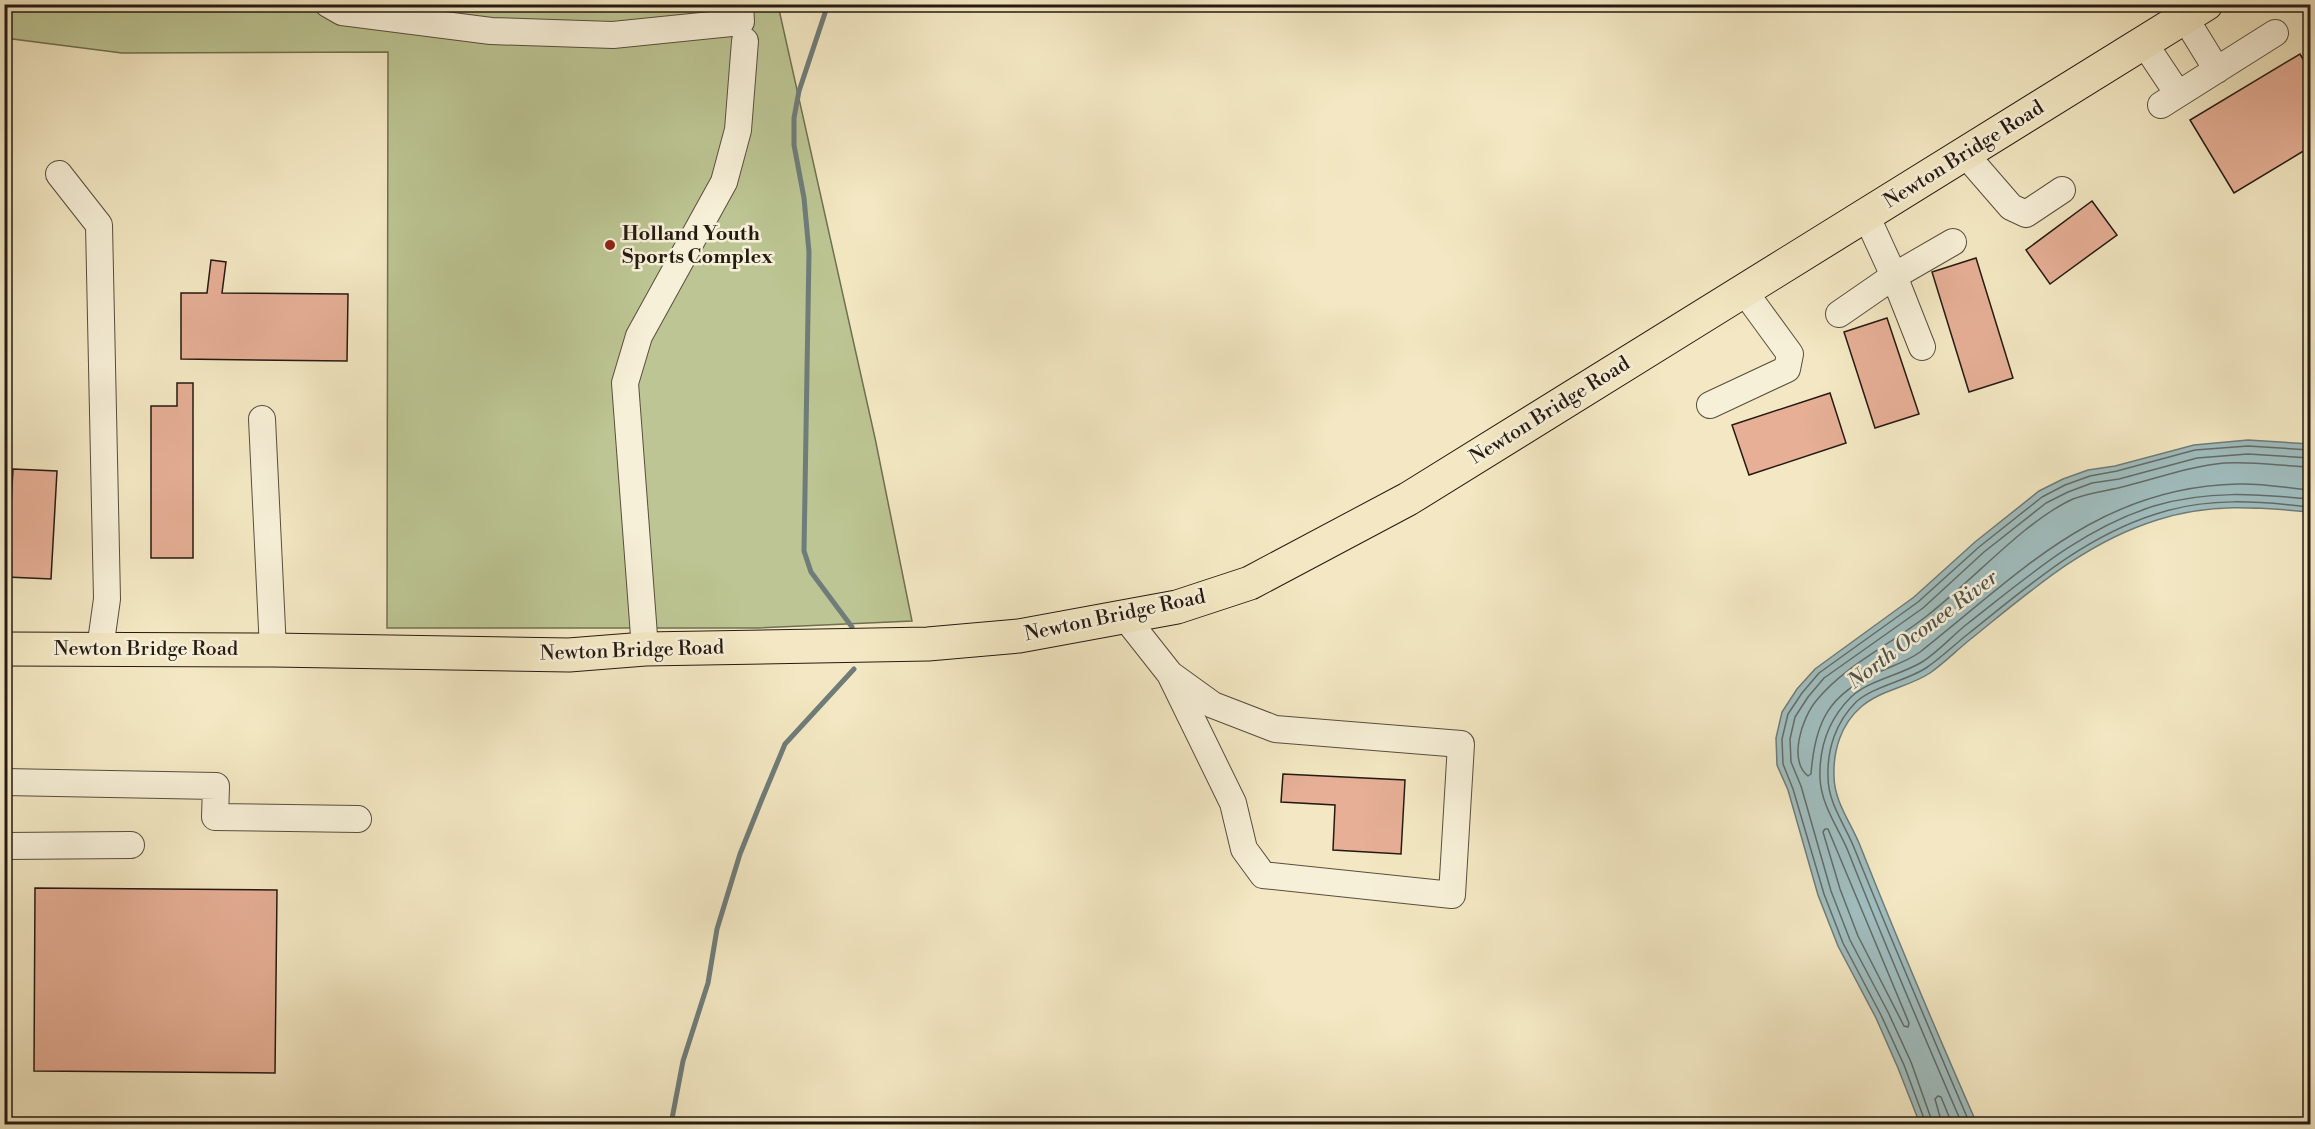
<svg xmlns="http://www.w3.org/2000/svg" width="2315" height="1129" font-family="'Libre Bodoni',serif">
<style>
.green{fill:#bcc593;stroke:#707052;stroke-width:1.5}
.water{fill:#a0bdbe;stroke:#6f7c79;stroke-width:1.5}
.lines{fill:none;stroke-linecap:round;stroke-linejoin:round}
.shore{stroke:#626c68;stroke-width:1.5}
.stream{stroke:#6f7c79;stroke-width:5}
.building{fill:#e6af96;stroke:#251a12;stroke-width:1.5}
.minor-casing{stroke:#584e3e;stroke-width:28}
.major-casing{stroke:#251a12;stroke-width:35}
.minor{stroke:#f7f0d8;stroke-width:26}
.major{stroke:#f3e8c3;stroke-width:33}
.poi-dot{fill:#8f2418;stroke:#f7f0d8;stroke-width:2}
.labels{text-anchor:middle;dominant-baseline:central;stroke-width:5;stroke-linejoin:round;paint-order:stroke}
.street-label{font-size:20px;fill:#251a12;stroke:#f7f0d8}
.poi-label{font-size:20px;font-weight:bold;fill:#251a12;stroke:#f7f0d8;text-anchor:start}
.water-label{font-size:21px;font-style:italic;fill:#50534e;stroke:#f7f0d8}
</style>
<rect width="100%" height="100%" fill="#f3e8c3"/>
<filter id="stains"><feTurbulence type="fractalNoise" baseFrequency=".00333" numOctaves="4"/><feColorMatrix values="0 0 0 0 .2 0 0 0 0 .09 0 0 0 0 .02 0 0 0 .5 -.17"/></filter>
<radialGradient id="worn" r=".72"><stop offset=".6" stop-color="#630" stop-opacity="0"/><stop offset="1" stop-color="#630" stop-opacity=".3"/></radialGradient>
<!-- green -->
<path class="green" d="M5,4L778,5L875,438L912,621L759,628H387L388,52L122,53L5,38Z"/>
<!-- water -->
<path class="water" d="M2248,440L2310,444V512C2258,507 2209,503 2157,520C2083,543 2027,594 1967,642C1955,652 1943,664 1930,673C1909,687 1880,690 1861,707C1841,724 1833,751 1834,776C1834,802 1852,824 1861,848C1898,941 1937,1033 1977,1124H1920L1898,1068L1876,1018L1838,946L1818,895L1788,790L1777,765L1776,738L1782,712L1797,689L1815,669L1914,597L1975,542L2039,491L2063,479L2088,470L2115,466L2194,445Z"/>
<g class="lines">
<!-- shore -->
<path class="shore" d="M2310,467C2282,466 2253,461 2224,463C2191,466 2158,478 2126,486C2108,491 2091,492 2073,499C2055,507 2039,519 2024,531C1991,558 1961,589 1928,615C1892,644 1845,665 1816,701C1802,718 1788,760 1808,776L1811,774C1815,721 1829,694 1879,672C1892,666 1908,661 1920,652C2021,572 2099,487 2238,484C2262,483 2286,488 2310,490
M1825,829H1828L1909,1023L1908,1027L1904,1026L1858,936L1840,889L1823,832Z
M1926,1124L1904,1065L1881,1015L1843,943L1824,894L1793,789L1783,764L1782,739L1788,714L1802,693L1819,673L1918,602L1979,547L2042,497L2065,485L2090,476L2117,471L2195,450L2248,446L2310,450
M1933,1124L1911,1062L1888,1012L1850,940L1831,891L1801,786L1791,762L1790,739L1795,717L1808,697L1824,678L1923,608L1984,552L2046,503L2068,492L2092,483L2119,479L2197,458L2248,454L2310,458
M1942,1124L1935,1099L1938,1096L1941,1097L1952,1124
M1962,1124C1923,1034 1884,943 1848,851C1838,827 1821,805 1820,778C1819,747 1829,719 1851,697C1867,681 1901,675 1922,662C1938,652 1952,636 1967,624C2026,578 2081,529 2154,506C2208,490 2256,494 2310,499
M1970,1124C1931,1033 1892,942 1855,850C1846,826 1828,804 1828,777C1827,749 1836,722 1856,702C1874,686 1906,681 1926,668C1941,658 1954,645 1968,634C2027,587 2083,537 2156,514C2207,497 2258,501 2310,507"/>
<!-- stream -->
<path class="stream" d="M828,4L799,91L794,118V145L804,198L809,252L804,551L811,572L852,627
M671,1124L683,1061L708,983L717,929L740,854L762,799L785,744L854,669"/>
</g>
<!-- building -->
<path class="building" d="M2300,54L2310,71V147L2234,193L2190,120Z
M2092,201L2117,235L2050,284L2026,250Z
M1976,258L2013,378L1969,392L1932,272Z
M211,260L226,262L222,293L348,294L347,361L181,359V293H207Z
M1887,318L1919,414L1875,428L1844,332Z
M177,383H193V558H151V406H177Z
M1830,393L1846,443L1749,475L1732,425Z
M13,469L57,471L51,579L7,577Z
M1283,774L1405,780L1401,854L1333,850L1335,805L1281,802Z
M35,888L277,890L275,1073L34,1071Z"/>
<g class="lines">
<defs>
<path id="minor" d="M328,4L342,12L491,31L613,35L741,22L740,4
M2185,18L2217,70
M2144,43L2178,94
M2161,105L2275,33
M1965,154L2011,207L2026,214L2062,190
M59,174L99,225L107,599L100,649
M1866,215L1894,276L1922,347
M1839,314L1894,276L1953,242
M1710,405L1787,369L1790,354L1744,291
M262,419L273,650
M1125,617L1170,674L1213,705L1275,729L1461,744L1452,895L1263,875L1244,849L1233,803L1170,674
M645,649L625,383L639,336L724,182L738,130L745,41
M4,782L216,786L215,817L358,819
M4,846L131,845"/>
<path id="major" d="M4,649L273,650L569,655L645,649L928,644L1019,636L1177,607L1250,583L1408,499L2206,4"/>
</defs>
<!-- minor casing -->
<use href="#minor" class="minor-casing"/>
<!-- major casing -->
<use href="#major" class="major-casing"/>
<!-- minor -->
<use href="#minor" class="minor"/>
<!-- major -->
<use href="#major" class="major"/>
</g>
<!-- markers -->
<circle class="poi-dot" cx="610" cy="245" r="6"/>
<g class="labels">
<!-- street labels -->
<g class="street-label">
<text transform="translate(1964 155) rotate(-32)">Newton Bridge Road</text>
<text transform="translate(1550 411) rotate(-32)">Newton Bridge Road</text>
<text transform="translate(1115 616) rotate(-12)">Newton Bridge Road</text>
<text x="146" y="649">Newton Bridge Road</text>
<text transform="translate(632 651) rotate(-2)">Newton Bridge Road</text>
</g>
<!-- poi labels -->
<g class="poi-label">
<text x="622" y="234">Holland Youth<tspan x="622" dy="23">Sports Complex</tspan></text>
</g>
<!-- water labels -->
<g class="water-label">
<text transform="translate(1923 630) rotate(-37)">North Oconee River</text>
</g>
</g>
<!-- margin -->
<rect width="2315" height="1129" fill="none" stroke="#f3e8c3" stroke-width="24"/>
<rect x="6" y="6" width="2303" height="1117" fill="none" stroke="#251a12" stroke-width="3"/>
<rect x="12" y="12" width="2291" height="1105" fill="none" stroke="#251a12" stroke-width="1.5"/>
<rect width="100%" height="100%" filter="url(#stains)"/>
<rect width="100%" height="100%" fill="url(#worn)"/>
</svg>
